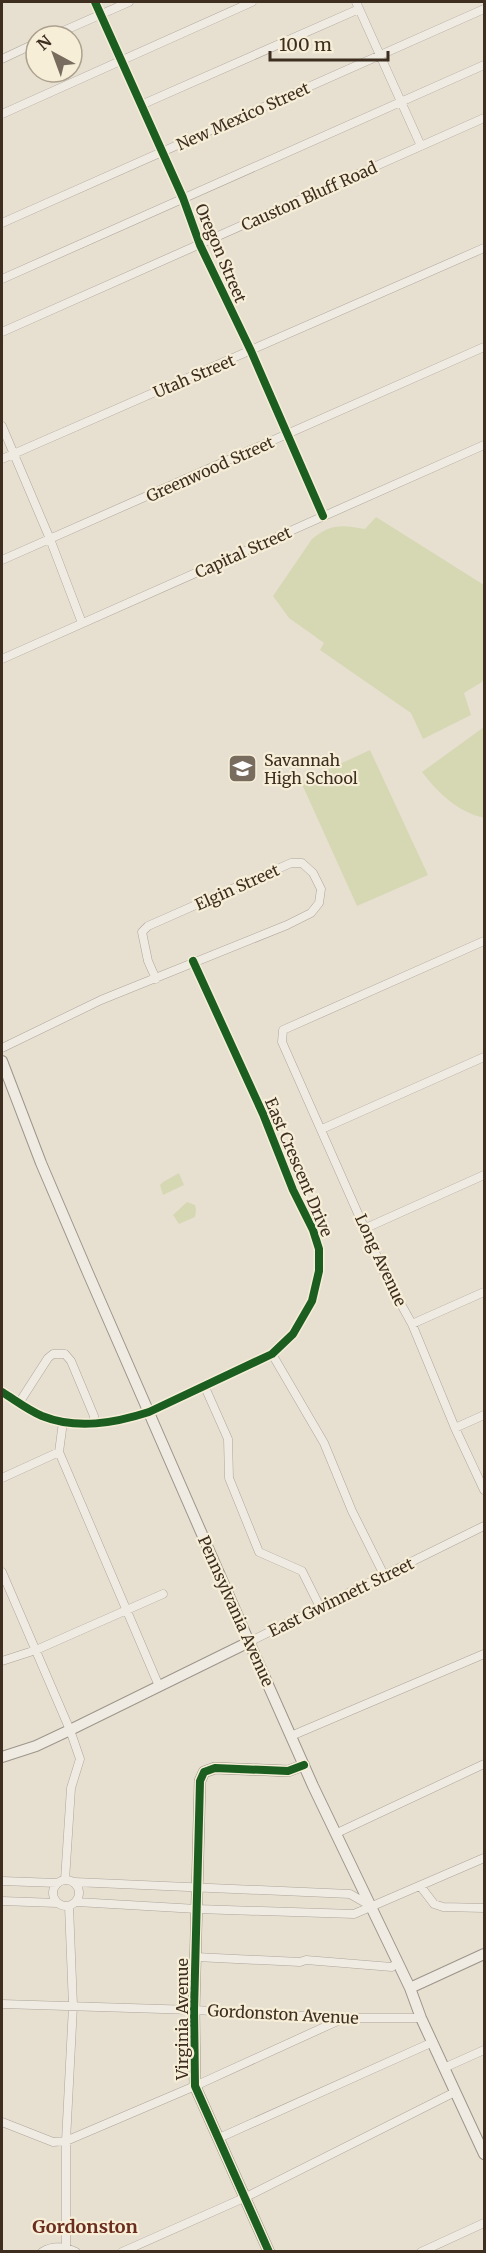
<svg xmlns="http://www.w3.org/2000/svg" width="486" height="2253" font-family="Merriweather,serif">
<style>
.green{fill:#d6d7b3}
.lines{fill:none;stroke-linecap:round;stroke-linejoin:round}
.street-casing{stroke:#ada599;stroke-width:9}
.secondary-casing{stroke:#9c958a;stroke-width:12}
.street{stroke:#efebe3;stroke-width:8}
.secondary{stroke:#efebe3;stroke-width:10}
.cycleway-casing{stroke:#f7eed8;stroke-width:11}
.cycleway{stroke:#1b5e20;stroke-width:8}
.labels{text-anchor:middle;dominant-baseline:central;stroke-width:4.5;stroke-linejoin:round;paint-order:stroke}
.street-label{font-size:16px;fill:#3d2e20;stroke:#f7eed8}
.poi-label{font-size:16px;fill:#3d2e20;stroke:#f7eed8;text-anchor:start}
.neighbourhood-label{font-size:18px;font-weight:bold;fill:#6b2e1e;stroke:#f7eed8}
</style>
<rect width="100%" height="100%" fill="#e7e0d1"/>
<!-- green -->
<path class="green" d="M376,517L484,585V678L482,682L464,693L471,715L423,739L411,713L320,650L324,643L289,618L273,596L312,539C331,523 342,525 365,529Z
M484,727V818C457,811 439,794 422,772Z
M370,750L428,875L357,906L301,782Z
M179,1173L184,1185L163,1195L160,1185L163,1182Z
M187,1202L195,1205L196,1210L195,1217L179,1224L173,1215Z"/>
<g class="lines">
<defs>
<path id="street" d="M95,2L183,198L200,245L251,351L323,516
M356,2L421,146
M52,36L129,2
M2,59L36,43
M141,105L359,9
M2,114L252,2
M2,223L484,9
M2,279L484,65
M2,332L484,118
M2,426L50,539L82,623
M2,459L484,248
M2,560L484,347
M2,659L484,445
M484,941L283,1030L282,1042L387,1279L412,1324L455,1428L484,1490
M2,1048L101,1000L287,925L311,913L319,903L321,889L313,873L302,863H291L148,926L142,932L148,961L156,979
M322,1129L484,1057
M366,1228L484,1175
M412,1324L484,1292
M272,1354L324,1443L352,1511L384,1575
M204,1385L228,1439L229,1478L259,1552L302,1571L320,1607
M2,1392C15,1400 28,1410 42,1416C77,1430 115,1423 149,1412L272,1354L293,1334L312,1301L319,1271V1249L313,1230L293,1190L263,1114L193,961
M19,1403L48,1358L53,1354H65L71,1361L94,1416V1423
M63,1422L59,1452L159,1686
M455,1428L484,1415
M2,1478L59,1452
M2,1572L70,1730L80,1759L71,1788L65,1880
M249,1642L484,1526
M2,1661L36,1650L163,1594
M291,1736L484,1654
M337,1833L484,1764
M53 1893a13 13 0 1 1 26 0a13 13 0 1 1-26 0Z
M2,1881L57,1883
M74,1882L350,1894L371,1906
M421,1887L434,1904L443,1907L484,1908
M2,1901L57,1903
M77,1902L197,1909L354,1914L484,1858
M196,1957L300,1962L306,1960L392,1967L398,1962
M2,2004L194,2010L344,2018H421
M446,2067L484,2050
M2,2122L53,2142L66,2141L195,2086L342,2019
M219,2138L433,2042
M66,2247V2141L73,2006L69,1906
M42,2252C53,2245 64,2246 76,2252
M122,2252L246,2197L455,2092
M421,2252L484,2223"/>
<path id="secondary" d="M2,1061L41,1163L88,1273L249,1642L313,1786L410,1988L421,2018L484,2154
M2,1757L36,1746L70,1730L249,1642
M410,1988L484,1954
M269,2252L195,2086L194,2010L200,1781L204,1772L215,1768L288,1771L304,1765"/>
</defs>
<!-- street casing -->
<use href="#street" class="street-casing"/>
<!-- secondary casing -->
<use href="#secondary" class="secondary-casing"/>
<!-- street -->
<use href="#street" class="street"/>
<!-- secondary -->
<use href="#secondary" class="secondary"/>
<defs>
<path id="cycleway" d="M95,2L183,198L200,245L251,351L323,516
M2,1392C15,1400 28,1410 42,1416C77,1430 115,1423 149,1412L272,1354L293,1334L312,1301L319,1271V1249L313,1230L293,1190L263,1114L193,961
M269,2252L195,2086L194,2010L200,1781L204,1772L215,1768L288,1771L304,1765"/>
</defs>
<!-- cycleway casing -->
<use href="#cycleway" class="cycleway-casing"/>
<!-- cycleway -->
<use href="#cycleway" class="cycleway"/>
</g>
<!-- icons -->
<defs>
<symbol id="school-square" viewBox="-11 -11 22 22"><rect x="-9" y="-9" width="18" height="18" rx="4" fill="#786c5e" stroke="#f7eed8"/><path d="M0-5L7-2L0 1L-7-2ZM-4 1L0 2.5L4 1V4Q0 6-4 4Z" fill="#fff"/></symbol>
</defs>
<g fill-rule="evenodd">
<use href="#school-square" x="226" y="752" width="33" height="33"/>
</g>
<g class="labels">
<!-- street labels -->
<g class="street-label">
<text transform="translate(243 116) rotate(-24)">New Mexico Street</text>
<text transform="translate(309 196) rotate(-24)">Causton Bluff Road</text>
<text transform="translate(221 253) rotate(67)">Oregon Street</text>
<text transform="translate(194 376) rotate(-23)">Utah Street</text>
<text transform="translate(210 469) rotate(-24)">Greenwood Street</text>
<text transform="translate(243 552) rotate(-24)">Capital Street</text>
<text transform="translate(237 887) rotate(-24)">Elgin Street</text>
<text transform="translate(299 1167) rotate(67)">East Crescent Drive</text>
<text transform="translate(381 1260) rotate(65)">Long Avenue</text>
<text transform="translate(341 1597) rotate(-26)">East Gwinnett Street</text>
<text transform="translate(236 1611) rotate(66)">Pennsylvania Avenue</text>
<text transform="translate(283 2014) rotate(3)">Gordonston Avenue</text>
<text transform="translate(182 2019) rotate(-90)">Virginia Avenue</text>
</g>
<!-- poi labels -->
<g class="poi-label">
<text x="264" y="760">Savannah<tspan x="264" dy="18">High School</tspan></text>
</g>
<!-- neighbourhood labels -->
<g class="neighbourhood-label">
<text x="85" y="2226">Gordonston</text>
</g>
</g>
<!-- border -->
<rect width="486" height="2253" fill="none" stroke="#3d2e20" stroke-width="6"/>
<!-- north arrow -->
<g transform="translate(54 54) rotate(319)"><circle r="28" fill="#f7eed8" stroke="#ada18e" stroke-width="1.5"/>
<path d="M0-4.5L10 22L0 15L-10 22Z" fill="#786c5e"/>
<text y="-9" font-size="16" font-weight="bold" text-anchor="middle" fill="#3d2e20">N</text>
</g>
<!-- scale -->
<path d="M270 51v9h118v-9" fill="none" stroke="#3d2e20" stroke-width="3"/>
<text x="279" y="51" font-size="18" fill="#3d2e20" stroke="#f7eed8" stroke-width="4.5" paint-order="stroke">100 m</text>
</svg>
